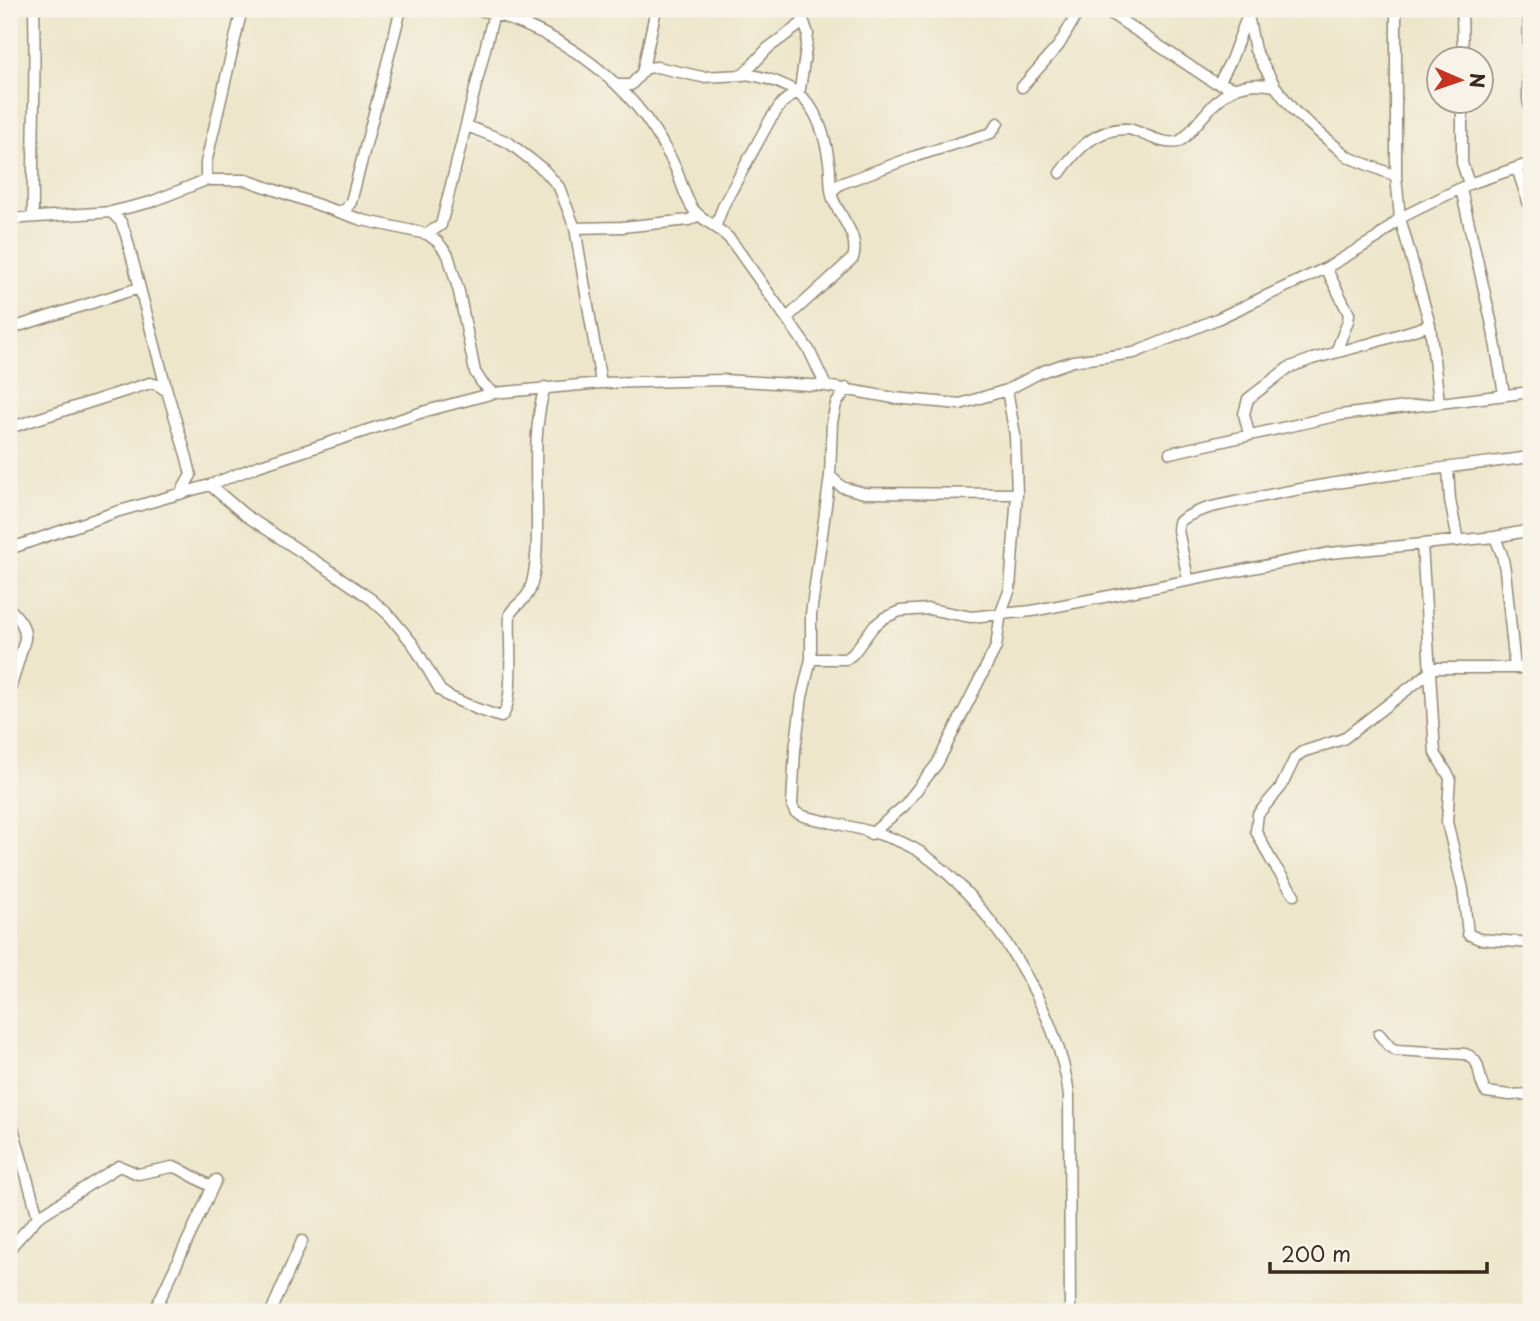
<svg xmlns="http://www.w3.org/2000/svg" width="1540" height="1321" font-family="'Playpen Sans',sans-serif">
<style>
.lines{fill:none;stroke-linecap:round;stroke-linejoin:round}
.minor-casing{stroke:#948874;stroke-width:13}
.minor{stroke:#fff;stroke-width:10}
</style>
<rect width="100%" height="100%" fill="#f7f3e8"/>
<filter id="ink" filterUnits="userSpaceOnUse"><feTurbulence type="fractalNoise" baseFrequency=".0143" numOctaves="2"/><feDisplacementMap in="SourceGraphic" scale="14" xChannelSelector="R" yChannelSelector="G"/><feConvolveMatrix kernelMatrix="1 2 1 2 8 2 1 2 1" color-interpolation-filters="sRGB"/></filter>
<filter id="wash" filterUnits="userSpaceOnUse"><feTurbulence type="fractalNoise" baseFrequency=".00686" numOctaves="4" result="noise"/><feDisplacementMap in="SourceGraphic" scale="28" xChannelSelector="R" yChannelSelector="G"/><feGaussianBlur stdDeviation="1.57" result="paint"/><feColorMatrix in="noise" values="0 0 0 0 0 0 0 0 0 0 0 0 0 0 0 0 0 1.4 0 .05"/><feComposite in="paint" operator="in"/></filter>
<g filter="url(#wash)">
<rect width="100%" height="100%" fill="#ede6ca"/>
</g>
<g filter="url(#ink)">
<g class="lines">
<defs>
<path id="minor" d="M475,9C552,27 621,73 661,141C665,149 671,157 674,165C681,179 684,196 693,209C702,221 722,228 733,243L809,350L826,386
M1104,9L1212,81L1234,88
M1396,9V176L1400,218L1430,325L1439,402
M1462,9L1463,60
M1529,9L1528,99L1531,114
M1248,15L1255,50L1275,86L1294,111L1348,157L1396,176
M643,69L656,9
M745,74C801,82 821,106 829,162C831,174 829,188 833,199C841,219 860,236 853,258L788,317
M1219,83L1231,60L1250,9
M618,85H631L646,68L657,67L702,77L743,75L768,48L801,24L803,19L800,9
M1022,87L1059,45L1080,9
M1462,102V163L1469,184
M467,126L508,142L544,170L559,187L575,228L601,383
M1517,168L1531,211
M1060,173C1077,149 1097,127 1129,129C1143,133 1163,145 1177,142C1184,140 1189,133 1193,128C1220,97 1232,78 1275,86
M206,180V163L242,9
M1461,189L1492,325L1504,394
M832,191L840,184L916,156L991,133L998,123
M111,212L121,222L126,235L167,391L187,458L191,475L180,494
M338,212L346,209L351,202L401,9
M33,217C32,147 36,78 34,9
M9,219L111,212L151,202L206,180H246L362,220L427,234L438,242L448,255L459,292L475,372L482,383L494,393
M716,225L724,204L770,120L782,103L800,89L808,34L803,19
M575,228L622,227L689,220L699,215
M427,234L441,225L494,13
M1326,268L1349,314L1348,321L1336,352
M9,329L139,288
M847,388L836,404L832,422L830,476L811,614V659L802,697L795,750L792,805L795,812L803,816C841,826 887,831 920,852C988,896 1061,1015 1069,1096L1070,1312
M9,428L150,383L158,385L167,391
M1249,434L1244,414L1248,399L1288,368L1312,359L1372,343L1430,325
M1170,453L1340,415L1531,392
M1448,468L1450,500L1458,541
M830,476L842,487L864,493L1017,494
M210,485L245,515L332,572L371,599L390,616L413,644L440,690L448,696L477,709L501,717C516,704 508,636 510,614C515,604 525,602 530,590C537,568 537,544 537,521C537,477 532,430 545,387
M1495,537L1502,555L1505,570L1515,668
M1422,544L1435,753L1450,778L1447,822L1463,889L1468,934L1479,939L1531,943
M9,549L116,512L210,485L258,466L426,411L494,393L601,383L723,380L826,386L894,398L960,404L1007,390L1041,372L1073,361L1134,353L1217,319L1326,268L1377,238L1400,218L1414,211L1469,184L1531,163
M1188,579L1178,530L1179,522C1197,507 1228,504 1250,499C1343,479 1437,469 1531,457
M9,608C18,618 26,625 25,639L9,693
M811,659H846L853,654L873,627L884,618L900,611L929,609L971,617L1032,611L1330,553L1495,537L1531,530
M1430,668H1531
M871,834L904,806L937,764L996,647L1001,612L1010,589L1017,494L1015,435L1007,390
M1294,895L1271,860L1256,831L1258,814L1281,787L1295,758L1302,752L1343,739L1430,672
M1379,1034L1390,1047L1395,1050L1465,1054C1484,1060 1476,1079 1486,1092L1510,1095L1531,1094
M9,1114L38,1217
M9,1249L38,1217L119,1166L138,1174L172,1167L178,1168L212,1187
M154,1312L216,1180
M271,1312L302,1241"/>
</defs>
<!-- minor casing -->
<use href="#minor" class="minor-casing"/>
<!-- minor -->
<use href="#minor" class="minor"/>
</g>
</g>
<!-- margin -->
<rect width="1540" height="1321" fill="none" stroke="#f7f3e8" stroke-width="35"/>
<!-- north arrow -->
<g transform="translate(1460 80) rotate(92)"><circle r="33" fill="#f7f3e8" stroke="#aca397" stroke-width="2"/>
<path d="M0-5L12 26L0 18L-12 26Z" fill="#c8321e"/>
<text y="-10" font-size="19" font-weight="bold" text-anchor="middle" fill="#3b2a1e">N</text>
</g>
<!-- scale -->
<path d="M1270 1262v10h217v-10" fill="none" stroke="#3b2a1e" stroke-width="3.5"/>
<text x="1281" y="1262" font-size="21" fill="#3b2a1e" stroke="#f7f3e8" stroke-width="5" paint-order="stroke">200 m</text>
</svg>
